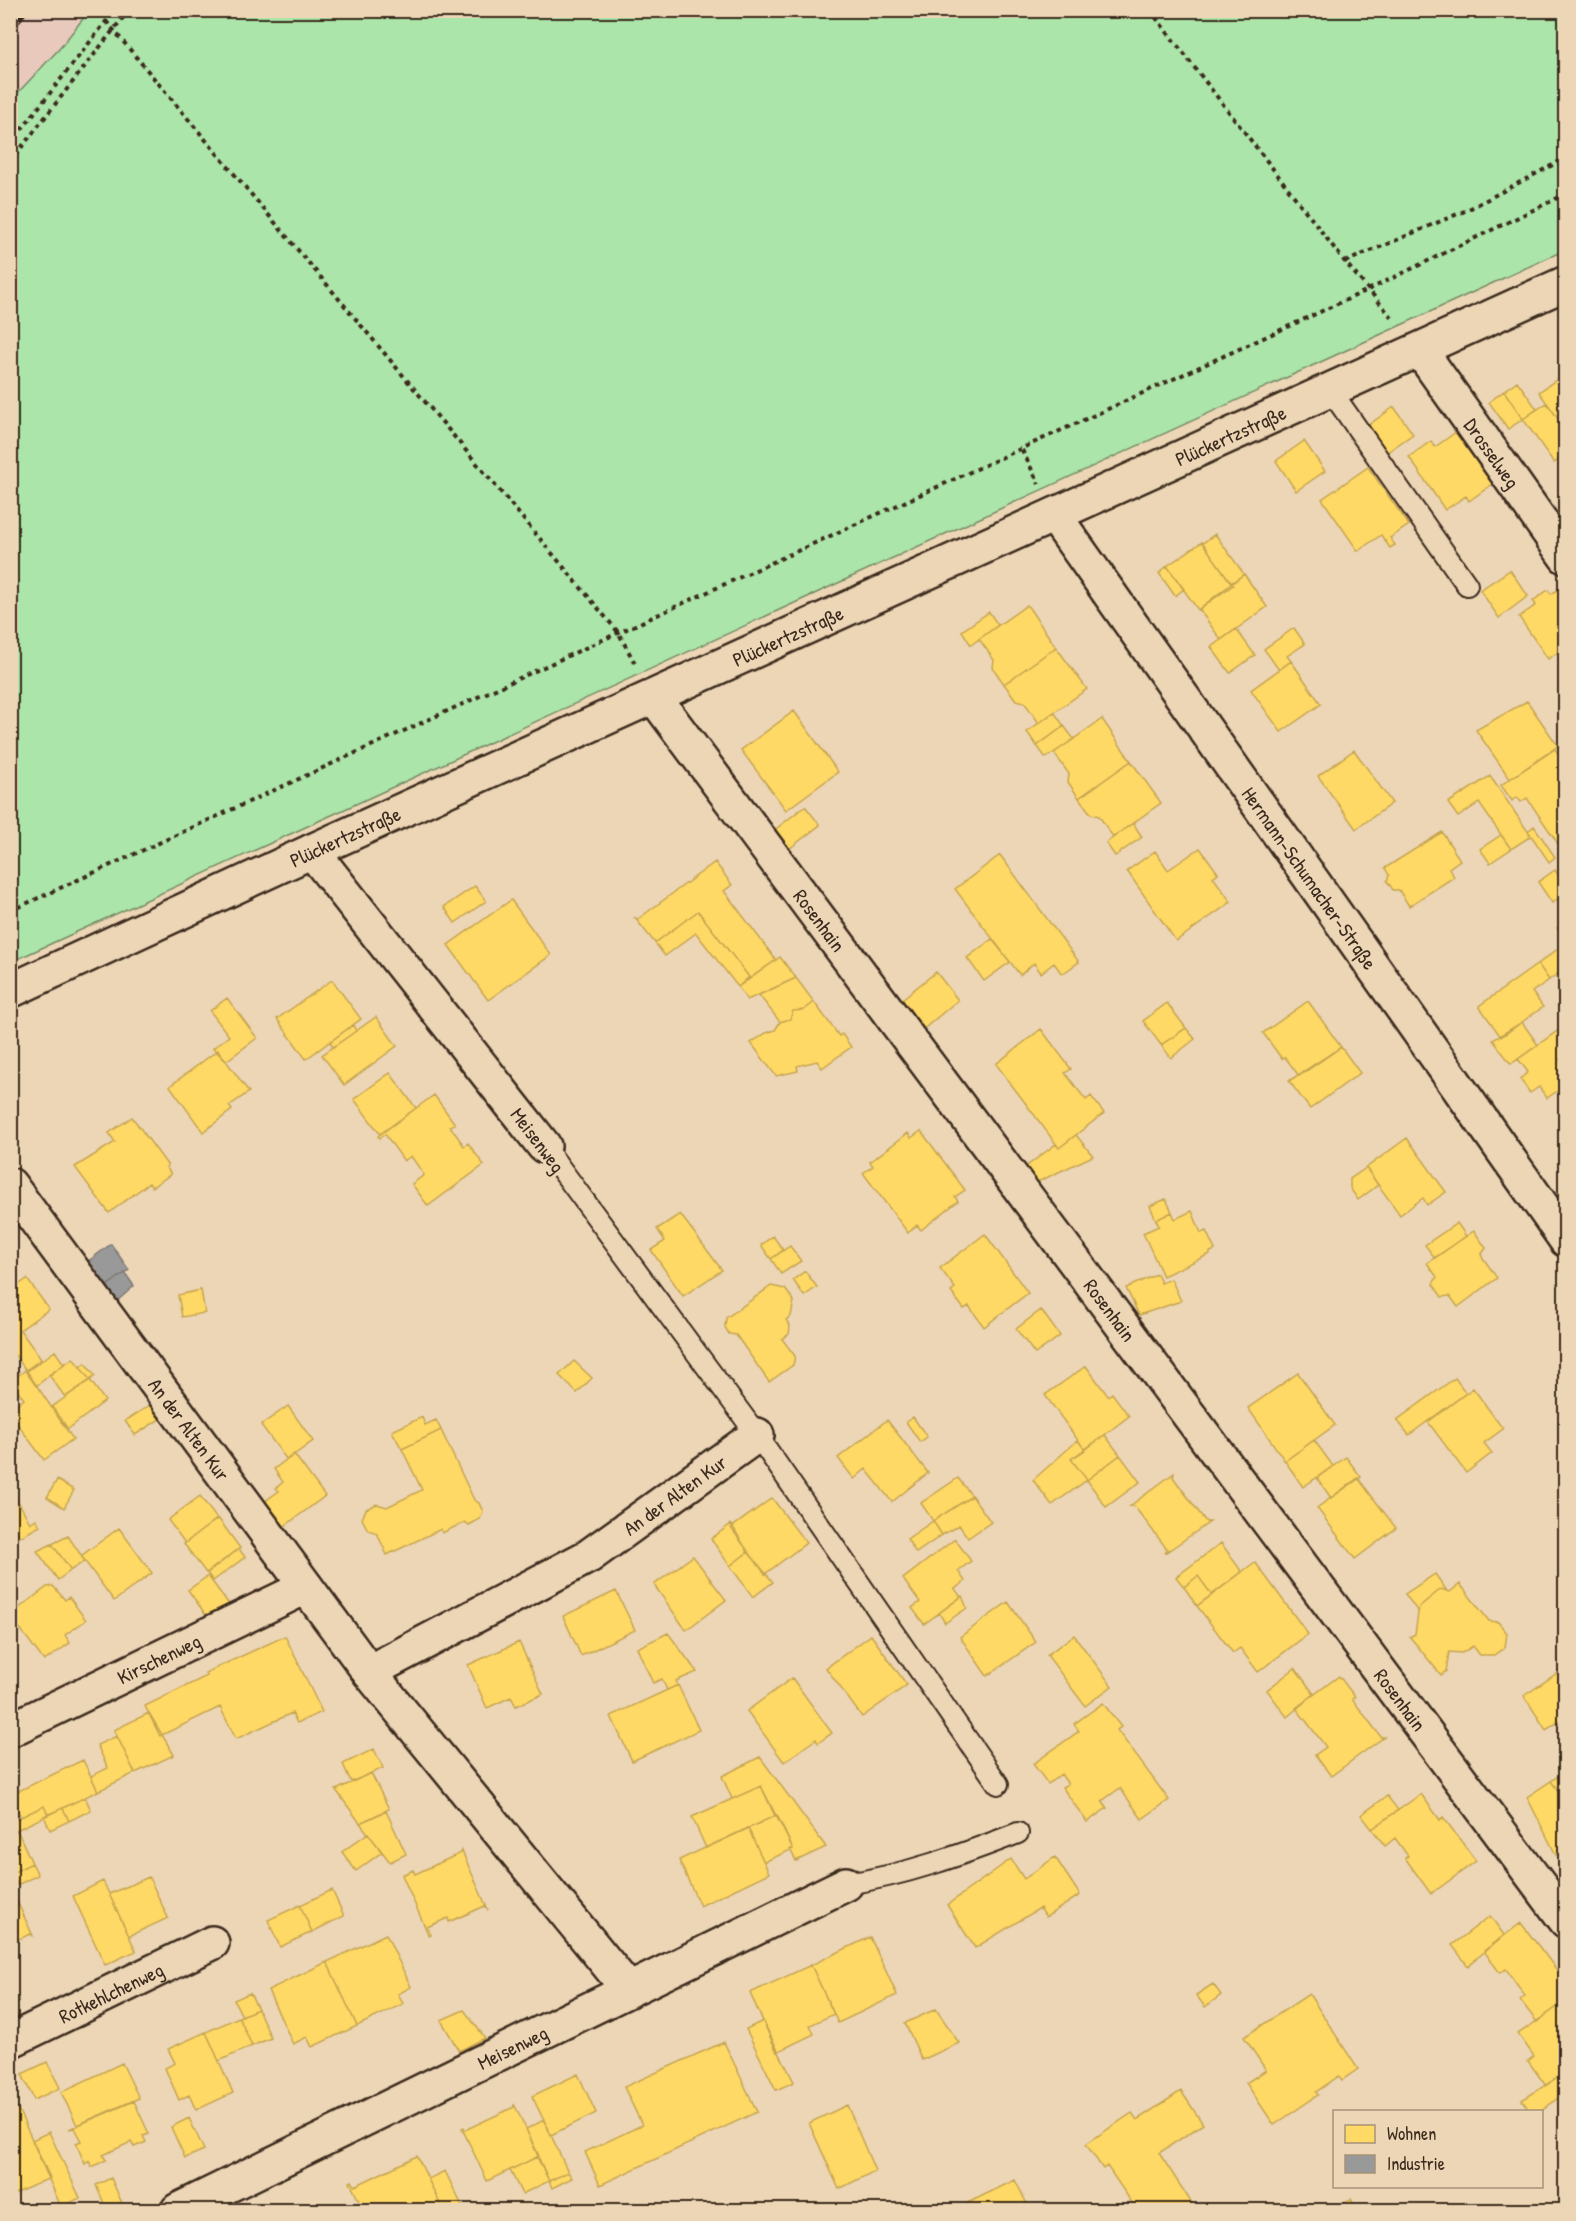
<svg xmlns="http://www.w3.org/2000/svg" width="1576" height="2221" font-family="'Patrick Hand',sans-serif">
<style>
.built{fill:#e8c9bc}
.green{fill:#abe5a9;stroke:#738864;stroke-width:1.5}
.homes{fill:#ffd966;stroke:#c4a450;stroke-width:1.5}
.industry{fill:#999;stroke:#7d7874;stroke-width:1.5}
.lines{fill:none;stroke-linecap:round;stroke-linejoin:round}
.service-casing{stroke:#3b2a1e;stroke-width:24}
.minor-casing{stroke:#3b2a1e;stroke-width:38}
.path{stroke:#3b2a1e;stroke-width:4;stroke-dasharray:4.5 4.5;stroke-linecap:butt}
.service{stroke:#edd6b6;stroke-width:20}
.minor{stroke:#edd6b6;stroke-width:33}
.rail-casing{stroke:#3b2a1e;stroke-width:7}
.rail{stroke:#edd6b6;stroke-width:4.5;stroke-dasharray:14;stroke-linecap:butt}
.labels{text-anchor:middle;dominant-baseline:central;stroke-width:6;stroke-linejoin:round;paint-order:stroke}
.street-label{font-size:20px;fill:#3b2a1e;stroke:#edd6b6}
</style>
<rect width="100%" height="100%" fill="#edd6b6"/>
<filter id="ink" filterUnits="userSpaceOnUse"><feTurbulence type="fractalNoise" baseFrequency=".0167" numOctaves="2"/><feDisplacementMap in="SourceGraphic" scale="12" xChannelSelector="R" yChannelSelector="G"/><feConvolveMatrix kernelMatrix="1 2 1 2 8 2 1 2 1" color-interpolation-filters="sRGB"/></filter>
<g filter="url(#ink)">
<!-- built -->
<path class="built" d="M11,11H89L60,48L11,100Z"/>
<!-- green -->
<path class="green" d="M89,11H1565V250L11,962V100L60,48Z"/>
<!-- homes -->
<path class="homes" d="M1566,373V430L1539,392Z
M1517,381L1537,409L1523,419L1504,391Z
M1504,391L1523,419L1508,429L1489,402Z
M1547,403L1566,430V455L1554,463L1523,419Z
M1394,407L1413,434L1386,453L1367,426Z
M1463,427L1501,478L1469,501L1466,496L1445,510L1409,457L1431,441L1435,447Z
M1304,441L1325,471L1296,491L1276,461Z
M1368,467L1409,525L1390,538L1395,545L1390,548L1381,535L1358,551L1322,499Z
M1215,534L1244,574L1231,583L1203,543Z
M1202,542L1233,585L1198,610L1167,566Z
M1167,566L1184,589L1175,596L1159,573Z
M1510,570L1528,596L1499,618L1480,590Z
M1244,574L1267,607L1221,640L1199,609Z
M1566,585V652L1560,651L1548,659L1519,617L1536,605L1533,601L1548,590L1551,594Z
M1027,605L1056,647L1004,684L993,668L994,660L979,639Z
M989,612L998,625L971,645L962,631Z
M1294,628L1305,644L1287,656L1291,661L1279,670L1264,649Z
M1236,629L1255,655L1230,673L1211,647Z
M1056,647L1087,689L1039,723L1024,702L1016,700L1004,684Z
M1291,661L1321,704L1281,732L1251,690Z
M1527,701L1558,746L1510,779L1476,730Z
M794,711L838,772L786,810L741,750Z
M1054,712L1064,726L1037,746L1027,732Z
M1102,719L1131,761L1079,798L1068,782L1069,774L1054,753Z
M1064,726L1074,739L1046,758L1037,746Z
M1555,749L1566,764V849L1563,851L1527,798L1521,802L1517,797L1512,801L1501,785Z
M1354,750L1392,803L1356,829L1318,776Z
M1131,761L1161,803L1113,837L1099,816L1091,814L1079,798Z
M1490,776L1531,836L1511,849L1479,803L1458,817L1448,803Z
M805,806L820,825L785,852L771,833Z
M1133,823L1142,837L1115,856L1106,843Z
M1534,826L1555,857L1549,862L1528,831Z
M1442,832L1460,860L1449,868L1454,877L1409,906L1399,890H1393L1387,881L1389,875L1385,868Z
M1501,835L1511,849L1490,863L1480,849Z
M1200,848L1218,873L1213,877L1231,902L1176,941L1127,871L1155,851L1168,870Z
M1000,855L1079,962L1062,974L1054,963L1041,973L1034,963L1020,975L955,889Z
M715,862L732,885L724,891L776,960L748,980L749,977L698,911L655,943L635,918L638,919Z
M1555,870L1566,886V893L1552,903L1538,882Z
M475,886L486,901L455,923L444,907Z
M511,900L551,955L488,1000L448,945Z
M698,911L749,977L738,987L696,933L665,956L655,943Z
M1566,922V940L1557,928Z
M992,939L1010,962L984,981L967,958Z
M1559,948L1566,957V968L1549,980L1538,964Z
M780,957L796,978L747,1000L738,987Z
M1538,964L1549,980L1532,992L1543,1007L1501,1037L1479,1006Z
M936,972L958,1000L920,1032L897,1003Z
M796,978L814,1002L804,1010L793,1011L790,1019L780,1022L759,995Z
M332,980L361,1019L306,1059L277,1019Z
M227,998L257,1038L226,1061L213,1048L229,1036L210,1011Z
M1308,1001L1341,1047L1299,1076L1285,1057L1282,1059L1263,1033Z
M814,1002L839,1036L842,1034L851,1047L822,1068L817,1061L797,1066L798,1071L776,1076L751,1043L766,1033L775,1030L780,1022L790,1019L793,1011L804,1010Z
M1167,1003L1186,1028L1161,1045L1143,1021Z
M376,1017L397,1046L344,1085L322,1055Z
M1522,1022L1538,1045L1511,1064L1493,1040Z
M353,1025L356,1031L333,1047L330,1042Z
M1566,1025V1056L1560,1059L1566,1067V1085L1547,1098L1539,1087L1530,1093L1520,1079L1528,1072L1518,1059Z
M1186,1028L1195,1039L1171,1058L1161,1045Z
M1041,1029L1071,1069L1065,1073L1086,1100L1091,1096L1104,1113L1059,1148L996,1064Z
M1341,1047L1360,1073L1310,1109L1289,1081Z
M218,1050L249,1092L229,1106L232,1110L203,1132L170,1086Z
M390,1073L416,1108L380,1134L354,1099Z
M434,1095L455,1124L450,1126L464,1146L468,1143L484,1165L428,1206L412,1184L424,1175L411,1156L404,1161L385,1134L380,1138L378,1136Z
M132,1117L168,1166L166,1167L171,1174L152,1187L149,1183L109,1213L75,1167L115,1142L109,1133Z
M921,1131L965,1190L955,1197L958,1201L921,1230L917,1225L908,1233L863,1173L873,1166L870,1162L908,1133L911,1138Z
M1076,1135L1093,1156L1033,1184L1023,1169L1056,1144L1059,1148Z
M1407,1138L1446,1192L1427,1205L1423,1198L1400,1215L1366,1168Z
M1366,1168L1378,1185L1358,1200L1350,1188V1179Z
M1166,1199L1172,1212L1156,1220L1150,1206Z
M1192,1211L1201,1233L1206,1231L1215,1250L1210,1252V1254L1163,1276L1143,1233L1159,1226L1156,1220L1172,1212L1175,1219Z
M680,1214L722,1270L683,1296L651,1250L665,1241L657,1229Z
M1457,1223L1466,1236L1435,1258L1425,1245Z
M1474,1231L1486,1248L1481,1255L1497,1278L1458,1307L1450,1296L1442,1297L1433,1284L1437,1277L1427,1263Z
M985,1234L1028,1293L984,1327L969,1306L964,1309L951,1292L955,1288L940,1268Z
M773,1236L783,1250L771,1259L761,1245Z
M790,1246L801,1261L781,1274L771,1259Z
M805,1271L817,1287L804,1296L793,1280Z
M1157,1274L1161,1283L1171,1279L1181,1301L1139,1315L1126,1288Z
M27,1279L49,1309L20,1330L41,1359L26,1370L10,1349V1291Z
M771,1286L785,1289L794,1301L791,1316L786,1320L790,1326L789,1334L782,1339L795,1356L793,1365L769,1382L736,1335L729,1334L725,1327L726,1318Z
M201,1290L205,1313L182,1317L178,1295Z
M1041,1310L1060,1336L1035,1354L1016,1329Z
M55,1351L64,1364L36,1386L26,1372Z
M73,1358L90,1380L65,1397L49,1375Z
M574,1361L592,1378L577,1393L559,1375Z
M85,1363L95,1376L90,1380L80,1367Z
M1086,1366L1108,1396L1112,1393L1129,1416L1085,1450L1045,1395Z
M26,1370L73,1439L44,1460L10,1414V1410L24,1399L10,1381Z
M1298,1373L1335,1425L1285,1461L1248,1408Z
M1455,1378L1466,1393L1409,1435L1397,1420Z
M90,1380L105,1401L68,1429L52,1407Z
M1473,1388L1503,1429L1484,1443L1492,1453L1466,1473L1428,1422Z
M153,1403L163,1417L135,1435L125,1421Z
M288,1406L313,1441L287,1460L261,1425Z
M422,1417L425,1425L436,1420L441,1430L402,1449L392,1431Z
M913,1417L927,1437L920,1442L906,1422Z
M887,1420L928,1473L892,1502L866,1469L854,1479L838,1458Z
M441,1430L474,1500L479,1503L483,1512L480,1519L469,1525L465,1522L442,1533L441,1529L387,1555L377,1533L368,1530L362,1519L366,1509L377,1504L387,1507L422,1490L402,1449Z
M1105,1435L1120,1455L1087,1480L1071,1459Z
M1078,1440L1085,1450L1071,1459L1087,1480L1052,1505L1033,1480Z
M1314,1440L1333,1466L1303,1487L1285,1461Z
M294,1454L325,1496L282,1528L264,1502L279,1491L276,1488L283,1482L274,1469Z
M1120,1455L1140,1482L1106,1507L1087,1480Z
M1346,1457L1361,1477L1331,1498L1317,1478Z
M1174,1473L1173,1477L1206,1522H1210L1165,1553L1167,1549L1134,1506H1130Z
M958,1478L972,1496L933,1521L921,1503Z
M1358,1478L1396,1528L1355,1559L1317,1508Z
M57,1480L74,1490L64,1508L47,1497Z
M11,1488L30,1523L36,1519L40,1526L20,1537L10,1518Z
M200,1496L217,1519L185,1543L168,1520Z
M972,1496L991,1522L968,1538L959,1525L942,1535L933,1521Z
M772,1498L806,1543L765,1574L731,1528Z
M218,1518L240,1548L206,1573L184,1544Z
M933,1521L942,1535L916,1553L907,1539Z
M731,1524L748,1552L730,1566L711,1539Z
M119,1528L152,1573L114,1601L81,1556Z
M68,1536L85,1561L71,1570L52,1544Z
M955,1539L971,1561L958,1571L965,1581L955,1589L961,1597L924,1624L912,1608L920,1602L903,1579Z
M1221,1543L1242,1572L1212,1595L1198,1576L1184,1587L1176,1577Z
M52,1544L71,1570L58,1580L37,1551Z
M239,1549L245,1557L213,1581L207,1573Z
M748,1552L773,1582L753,1597L730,1566Z
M693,1556L726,1600L686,1630L654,1585Z
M1255,1562L1308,1634L1258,1672L1240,1648L1233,1653L1197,1606Z
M1435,1574L1447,1591L1441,1589L1419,1607L1418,1612L1405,1594Z
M208,1576L231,1607L208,1618L188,1590Z
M1198,1576L1212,1595L1197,1606L1184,1587Z
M1460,1584L1489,1621L1498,1622L1507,1633L1505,1647L1494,1655H1480L1473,1646L1462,1653L1449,1652L1446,1671L1441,1675L1410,1637L1415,1634L1419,1607L1441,1589L1450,1592Z
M53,1586L65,1600L69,1597L86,1620L65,1635L70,1643L44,1661L10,1615L47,1587Z
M616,1591L635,1630L581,1656L563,1616Z
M962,1596L967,1608L945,1623L939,1613Z
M1008,1602L1036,1642L987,1676L960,1637Z
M668,1633L697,1672L676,1681L678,1685L667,1690L662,1679L653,1683L637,1648Z
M871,1635L907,1685L862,1717L826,1668Z
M1074,1635L1112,1686L1085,1706L1047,1655Z
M285,1636L322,1712L297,1723L292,1713L236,1739L220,1707L160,1736L145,1706L207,1676L205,1673Z
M519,1642L543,1694L516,1706L511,1697L487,1708L468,1665Z
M1566,1667V1717L1546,1730L1524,1696Z
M1295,1668L1314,1694L1287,1717L1267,1690Z
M1339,1676L1355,1697L1352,1699L1381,1737H1384L1331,1776L1315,1755L1326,1747L1296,1708Z
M792,1678L832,1733L818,1743L816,1739L784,1762L747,1711Z
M678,1685L699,1730L632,1761L611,1716Z
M1103,1703L1121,1727L1117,1730L1169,1800L1142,1819L1120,1788L1102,1801L1107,1808L1087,1822L1062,1787L1068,1784L1061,1774L1048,1784L1033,1764L1079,1731L1074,1724Z
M149,1713L174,1755L135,1773L114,1730Z
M117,1736L135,1773L98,1791L91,1776L108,1768L97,1745Z
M374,1749L383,1768L351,1782L343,1764Z
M760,1757L826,1847L796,1861L790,1849H793L761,1786L732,1799L722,1776Z
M83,1760L98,1791L48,1815L44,1806L21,1817L10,1795Z
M1566,1771V1802L1551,1781Z
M371,1773L389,1809L360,1823L336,1790Z
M1551,1781L1566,1802V1850L1556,1855L1527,1797Z
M761,1786L775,1816L706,1848L692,1817Z
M1421,1794L1440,1820L1443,1817L1476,1861L1431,1894L1405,1858L1408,1856L1395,1838L1385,1846L1372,1829Z
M1387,1796L1398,1810L1372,1829L1361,1815Z
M85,1797L91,1810L69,1821L63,1808Z
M44,1806L48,1815L10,1833V1822Z
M63,1808L69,1821L50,1830L44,1816Z
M386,1811L406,1854L390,1862L360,1823Z
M777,1815L793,1849L764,1862L748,1828Z
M748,1828L769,1873L700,1906L679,1860Z
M17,1830L32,1863L12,1873L10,1833Z
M368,1833L382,1852L356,1871L342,1852Z
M461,1849L488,1910L485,1906L449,1922L448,1918L427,1927L431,1935L429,1936L402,1875L413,1870L415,1874L461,1853Z
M1055,1857L1080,1895L1046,1917L1040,1908L975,1948L947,1905L1011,1859L1024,1879Z
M32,1863L38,1875L17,1885L12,1873Z
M149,1877L168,1918L129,1936L109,1894Z
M103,1881L136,1951L105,1965L73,1896Z
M10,1886L33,1936L30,1934L10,1943Z
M332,1890L344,1916L312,1932L300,1905Z
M300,1905L312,1932L280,1947L268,1920Z
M1490,1916L1504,1935L1468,1966L1452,1945Z
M1521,1923L1566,1982V2000L1537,2022L1520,2000L1525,1996L1506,1969L1500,1973L1484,1951Z
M386,1934L411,1987L398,1994L403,2004L357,2026L327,1962Z
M870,1937L897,1995L838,2023L811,1965Z
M327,1962L357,2026L312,2047L307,2037L293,2044L268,1990Z
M811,1965L834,2014L810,2025L814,2034L777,2052L750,1993Z
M1213,1984L1221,1995L1205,2007L1196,1995Z
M250,1993L258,2009L242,2016L234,2000Z
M1309,1994L1358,2069L1342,2080L1339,2076L1316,2092L1318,2095L1274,2125L1246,2083L1266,2070L1244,2037Z
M1559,2006L1566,2014V2072L1546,2086L1528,2061L1534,2056L1518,2034Z
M258,2009L271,2038L252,2046L239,2017Z
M936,2009L959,2043L922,2060L905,2023Z
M464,2010L485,2038L459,2051L441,2020Z
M239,2017L252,2046L219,2061L206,2032Z
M763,2021L794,2082L776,2090L746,2029Z
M206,2032L233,2093L196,2110L189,2095L179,2100L165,2068L175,2063L168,2049Z
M724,2042L757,2112L600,2185L585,2152L642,2125L624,2087Z
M47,2062L60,2088L34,2100L22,2074Z
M122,2063L139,2098L77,2125L61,2092Z
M1566,2072V2092L1540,2112H1530L1522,2100Z
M578,2074L596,2113L551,2135L532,2096Z
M1181,2091L1203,2124L1159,2153L1195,2208L1192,2210H1137L1107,2166L1103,2169L1086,2144L1132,2113L1137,2120Z
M134,2101L149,2134L143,2136L146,2142L134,2147L131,2142L103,2155L106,2160L92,2167L89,2161L85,2164L76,2143L81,2141L74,2128L69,2129Z
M514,2104L539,2156L487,2181L462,2128L464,2127L465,2130L514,2107Z
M847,2105L875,2171L839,2189L809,2123Z
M17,2107L50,2178L10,2196V2110Z
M189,2118L204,2150L185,2158L171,2127Z
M544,2120L568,2172L549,2181L526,2129Z
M49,2132L80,2198L61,2207L32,2140Z
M417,2156L443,2210H363L350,2182L352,2181L355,2186Z
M537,2157L549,2181L522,2194L510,2170Z
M445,2171L464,2210H443L428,2179Z
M568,2172L572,2178L552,2188L549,2181Z
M111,2178L124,2208L120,2210H107L96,2185Z
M1015,2180L1030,2210H953Z
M1351,2199L1357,2210H1332Z"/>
<!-- industry -->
<path class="industry" d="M111,1244L129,1270L104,1288L86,1263Z
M125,1273L134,1286L115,1303L104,1288Z"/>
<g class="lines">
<defs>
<path id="service" d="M1331,391L1467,585
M544,1146L757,1435L998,1784
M846,1884C906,1875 961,1855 1018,1833"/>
<g id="minor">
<path id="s1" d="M1420,350L1566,557"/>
<path id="s2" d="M1054,515L1566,1240"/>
<path id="s3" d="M654,697L1566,1921"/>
<path d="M312,851L544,1146"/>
<path id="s4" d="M10,991L312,851L1566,283"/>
<path id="s5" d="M10,1185L369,1672L628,1989"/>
<path id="s6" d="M369,1672L589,1556L757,1435"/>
<path id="s7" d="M10,1730L306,1587"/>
<path id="s8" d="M10,2041L212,1943"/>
<path id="s9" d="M178,2210L846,1884"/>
</g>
</defs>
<!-- service casing -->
<use href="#service" class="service-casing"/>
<!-- minor casing -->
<use href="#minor" class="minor-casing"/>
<!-- path -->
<path class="path" d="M1150,10L1345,262L1395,321
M106,21L618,632L637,667
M10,144L115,10
M10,162L129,10
M1345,262L1467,210L1566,158
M1022,450L1039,484
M10,911L1368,290L1566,194"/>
<!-- service -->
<use href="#service" class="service"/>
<!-- minor -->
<use href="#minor" class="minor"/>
<defs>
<path id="rail" d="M10,29L25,10"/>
</defs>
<!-- rail casing -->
<use href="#rail" class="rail-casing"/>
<!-- rail -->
<use href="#rail" class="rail"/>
</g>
</g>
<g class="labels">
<!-- street labels -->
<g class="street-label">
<text stroke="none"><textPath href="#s4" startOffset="1341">Plückertzstraße</textPath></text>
<text stroke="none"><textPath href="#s1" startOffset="126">Drosselweg</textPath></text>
<text stroke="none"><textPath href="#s4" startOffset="855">Plückertzstraße</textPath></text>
<text stroke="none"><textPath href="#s4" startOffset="369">Plückertzstraße</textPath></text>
<text stroke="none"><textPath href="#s2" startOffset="444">Hermann-Schumacher-Straße</textPath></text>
<text stroke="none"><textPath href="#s3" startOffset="278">Rosenhain</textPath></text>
<text transform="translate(538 1140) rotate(53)">Meisenweg</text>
<text stroke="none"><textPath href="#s3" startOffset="764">Rosenhain</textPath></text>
<text stroke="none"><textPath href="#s5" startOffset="303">An der Alten Kur</textPath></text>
<text stroke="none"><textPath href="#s6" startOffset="354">An der Alten Kur</textPath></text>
<text stroke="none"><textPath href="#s7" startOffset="165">Kirschenweg</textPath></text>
<text stroke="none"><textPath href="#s3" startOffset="1250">Rosenhain</textPath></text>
<text stroke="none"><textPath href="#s8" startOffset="112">Rotkehlchenweg</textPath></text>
<text stroke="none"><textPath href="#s9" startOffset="372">Meisenweg</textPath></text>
</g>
</g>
<!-- margin -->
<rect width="1576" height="2221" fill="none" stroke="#edd6b6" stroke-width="36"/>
<rect x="18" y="18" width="1540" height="2185" fill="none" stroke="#3b2a1e" stroke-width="2" filter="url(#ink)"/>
<!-- legend -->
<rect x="1333" y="2110" width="210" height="78" fill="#edd6b6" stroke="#a69179" stroke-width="1.5"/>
<rect x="1345" y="2125" width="30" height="18" fill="#ffd966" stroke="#a69179" stroke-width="1.5"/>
<text x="1387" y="2140" font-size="18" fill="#3b2a1e">Wohnen</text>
<rect x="1345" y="2155" width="30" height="18" fill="#999999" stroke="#a69179" stroke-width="1.5"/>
<text x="1387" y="2170" font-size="18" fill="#3b2a1e">Industrie</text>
</svg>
